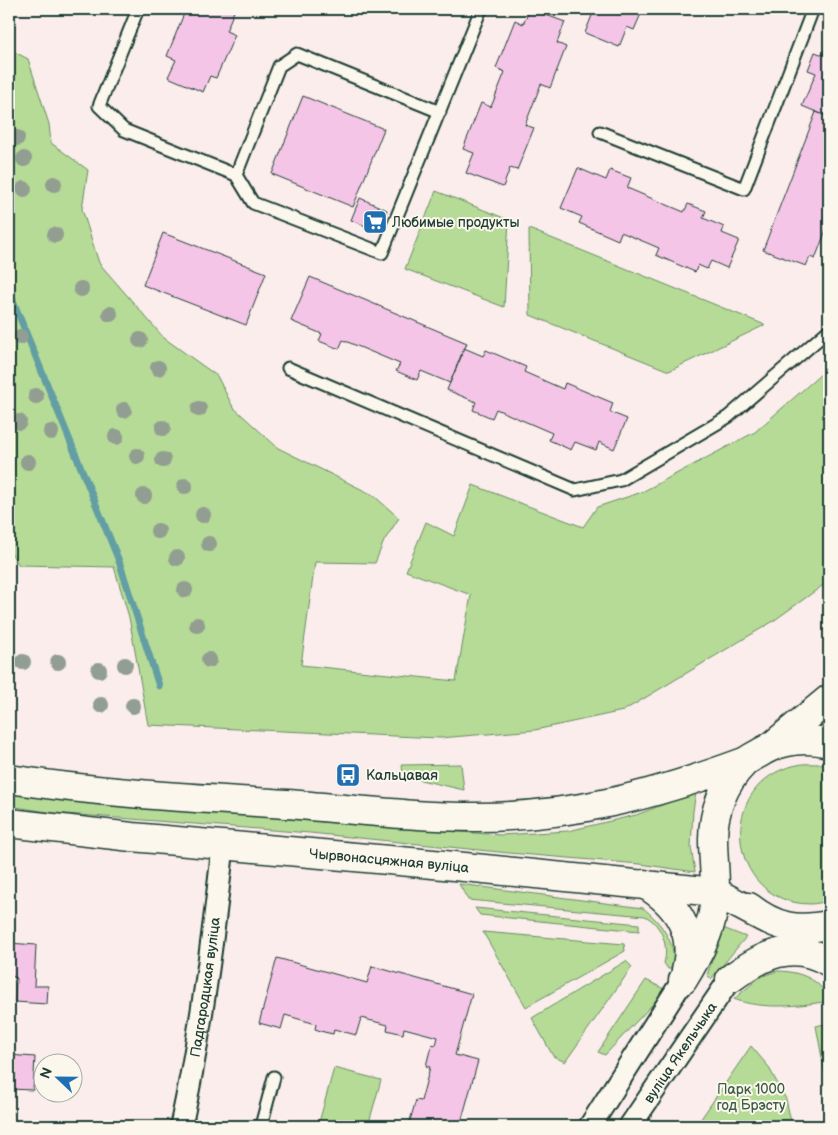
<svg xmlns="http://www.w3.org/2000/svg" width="838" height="1135" font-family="'Balsamiq Sans',sans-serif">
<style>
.green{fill:#b5db96;stroke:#6a8c65}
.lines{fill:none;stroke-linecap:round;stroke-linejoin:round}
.stream{stroke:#629ea4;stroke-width:7}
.building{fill:#f5c5e8;stroke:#1f3d34}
.lane-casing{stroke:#1f3d34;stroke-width:15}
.street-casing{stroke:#1f3d34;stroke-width:25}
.secondary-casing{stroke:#1f3d34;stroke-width:31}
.lane{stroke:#fbf7ec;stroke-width:11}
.street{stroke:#fbf7ec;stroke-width:21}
.secondary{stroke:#fbf7ec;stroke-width:28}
.tree{fill:#929e91}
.labels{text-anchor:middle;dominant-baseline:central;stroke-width:4;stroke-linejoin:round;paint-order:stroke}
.poi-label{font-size:14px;fill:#1f3d34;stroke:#fbf7ec;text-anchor:start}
.street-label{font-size:14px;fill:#1f3d34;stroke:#fbf7ec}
.park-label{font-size:14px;fill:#3d5d48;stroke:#fbf7ec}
</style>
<rect width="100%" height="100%" fill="#faedeb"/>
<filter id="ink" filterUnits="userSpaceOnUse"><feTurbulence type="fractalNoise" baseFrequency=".02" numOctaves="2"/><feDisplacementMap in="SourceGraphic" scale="10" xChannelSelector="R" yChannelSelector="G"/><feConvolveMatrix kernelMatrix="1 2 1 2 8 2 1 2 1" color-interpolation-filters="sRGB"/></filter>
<g filter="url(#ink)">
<!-- green -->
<path class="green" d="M9,49L28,59L49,124L51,143L88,170L82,209L99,263L164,338L217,376L233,407L278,448L373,495L399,518L384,541L375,563L315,562L301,665L456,681L471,595L406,571L426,522L454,536L473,485L583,527L597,507L642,492L755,432L829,367V581L772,622L623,711L535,730L440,738L148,725L129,617L114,567L19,565L9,550Z
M436,191L509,220L504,307L405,269Z
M529,229L765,325L669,371L530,315Z
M461,764L464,790L403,776L402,765Z
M820,764L829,767V901C823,902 816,904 810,904C725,903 715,781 797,765C804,763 813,764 820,764Z
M696,792L693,811L691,847L695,872L640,864L509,853L310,833L54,813L9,806V793L324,822L501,835L568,831L636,815Z
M459,884L643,908C661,922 678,945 673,969H668L664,963C669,946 662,925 645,916L468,900Z
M475,908L639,924V931L480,915Z
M723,928L746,937L711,979L707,975Z
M483,932L624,944L625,951L526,1007Z
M626,961L632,967L565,1062L553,1056L532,1018Z
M777,971C798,971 822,979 829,1001C801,1006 761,1010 734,999L760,977Z
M646,980L666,990L605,1055L598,1052Z
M829,1023V1095L816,1026Z
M751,1046L768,1066L786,1099L792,1126H696Z
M334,1068L381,1080L368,1126H318Z"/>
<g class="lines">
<!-- stream -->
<path class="stream" d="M9,291L119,561L159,686"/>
</g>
<!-- building -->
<path class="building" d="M196,9H235L226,31L235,35L216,78L210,76L203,92L168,77L176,60L167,56L185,11L194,15Z
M530,9L565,22L557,43L566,47L550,88L541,84L525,125L534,128L517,170L510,168L503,187L466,173L474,153L463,149L481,103L491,107L505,72L496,68L515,20L523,24Z
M584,9H643L634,30L627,27L619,47L585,33L593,13Z
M829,39V117L802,106L816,73L808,70L815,52L823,55Z
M303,96L384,129L353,207L272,174Z
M816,112L829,117V206L824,219L829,222L815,259L810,257L806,266L763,250Z
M578,168L606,180L610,170L631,178L627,188L684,212L688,204L706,211L703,218L724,227L722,233L739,240L727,268L711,261L707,269L698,265L695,272L656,255L659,248L621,232L618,240L579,223L582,217L561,208Z
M360,198L387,210L378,231L351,220Z
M163,233L266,273L246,325L143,285Z
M310,277L467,343L450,383L421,371L417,380L396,371L400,364L343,340L339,349L319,341L322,334L291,321Z
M464,348L483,356L486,350L526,367L524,372L563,389L565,383L613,403L610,412L627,419L614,449L599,442L596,450L575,442L571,450L549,440L552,433L496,409L492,418L473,410L476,402L447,390Z
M9,943L36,945L34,986H48L47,1004L15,1002L16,977L9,976Z
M277,958L367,983L372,966L472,994L455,1055L478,1061L460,1126H413L409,1124L416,1100L421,1101L430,1067L426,1066L429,1054L432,1044L436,1045L438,1037L404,1028L403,1034L387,1030L388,1025L361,1018L356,1035L334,1029L333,1034L324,1032L315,1029L316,1024L285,1015L281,1029L259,1023Z
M9,1055L35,1057L33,1090L9,1089Z
M9,1111H11L10,1126H9Z"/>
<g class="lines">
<defs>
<path id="lane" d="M138,9L99,106L124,130L236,175
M440,112L297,54L279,66L236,175L253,203L382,253L481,9
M600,132L744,189L813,9
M288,368L575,490L621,480L728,417L829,330
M261,1126L274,1077"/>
<g id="street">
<path id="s1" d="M181,1126C201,1033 213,940 223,846"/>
<path d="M590,1126L683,980"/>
<path id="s2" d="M630,1126L730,979"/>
</g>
<g id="secondary">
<path d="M772,746L829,699"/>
<path d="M9,779C101,793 194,798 287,804C350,809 413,817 476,817C573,817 654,795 744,762"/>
<path id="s3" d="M9,823L132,837L444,865L715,892L764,918"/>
<path d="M644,884C676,903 696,932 686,970"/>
<path d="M749,907C776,928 796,931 829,925"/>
<path d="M730,979C761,956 792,939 829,962"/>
<path d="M683,980C697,957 710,934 714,907C717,885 713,861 713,839C713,811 724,783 744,763C749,758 757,755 763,751C782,740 808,737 829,743"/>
</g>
</defs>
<!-- lane casing -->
<use href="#lane" class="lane-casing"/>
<!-- street casing -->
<use href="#street" class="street-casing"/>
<!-- secondary casing -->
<use href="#secondary" class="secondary-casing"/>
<!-- lane -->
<use href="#lane" class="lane"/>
<!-- street -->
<use href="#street" class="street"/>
<!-- secondary -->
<use href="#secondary" class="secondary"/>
</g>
<!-- trees -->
<g class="tree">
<circle cx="17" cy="138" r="8"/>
<circle cx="24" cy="159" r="8"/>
<circle cx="54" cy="184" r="8"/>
<circle cx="24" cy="189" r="8"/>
<circle cx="55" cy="235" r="8"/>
<circle cx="81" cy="289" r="8"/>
<circle cx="110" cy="314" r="8"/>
<circle cx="20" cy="337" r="8"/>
<circle cx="140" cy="340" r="8"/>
<circle cx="158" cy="368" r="8"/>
<circle cx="36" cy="396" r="8"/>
<circle cx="199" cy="409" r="8"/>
<circle cx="124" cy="410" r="8"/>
<circle cx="19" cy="422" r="8"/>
<circle cx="163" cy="428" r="8"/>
<circle cx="51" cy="432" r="8"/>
<circle cx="116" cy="437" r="8"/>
<circle cx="137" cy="456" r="8"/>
<circle cx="163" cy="460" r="8"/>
<circle cx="28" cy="462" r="8"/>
<circle cx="185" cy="486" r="8"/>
<circle cx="144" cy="496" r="8"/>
<circle cx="203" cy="515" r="8"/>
<circle cx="158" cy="531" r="8"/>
<circle cx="209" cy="544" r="8"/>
<circle cx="177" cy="558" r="8"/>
<circle cx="185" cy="590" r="8"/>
<circle cx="197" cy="625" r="8"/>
<circle cx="209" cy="660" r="8"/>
<circle cx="23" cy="662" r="8"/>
<circle cx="58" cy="662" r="8"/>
<circle cx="125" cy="665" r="8"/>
<circle cx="99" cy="670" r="8"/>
<circle cx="101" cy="705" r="8"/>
<circle cx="133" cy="706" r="8"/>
</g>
</g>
<!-- icons -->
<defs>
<symbol id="supermarket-square" viewBox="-11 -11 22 22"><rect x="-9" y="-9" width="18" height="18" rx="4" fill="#1f6fb2" stroke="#fbf7ec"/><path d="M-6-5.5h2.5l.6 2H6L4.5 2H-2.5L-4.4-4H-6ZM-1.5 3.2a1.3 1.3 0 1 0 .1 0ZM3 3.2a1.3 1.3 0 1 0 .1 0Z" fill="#fff"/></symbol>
<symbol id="bus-square" viewBox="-11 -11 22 22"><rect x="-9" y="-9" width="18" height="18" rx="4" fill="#1f6fb2" stroke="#fbf7ec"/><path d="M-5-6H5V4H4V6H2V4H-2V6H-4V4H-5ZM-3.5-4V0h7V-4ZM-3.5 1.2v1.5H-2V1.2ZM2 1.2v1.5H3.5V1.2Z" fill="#fff"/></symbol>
</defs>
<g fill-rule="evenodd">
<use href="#supermarket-square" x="361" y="208" width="28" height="28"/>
<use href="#bus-square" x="334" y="761" width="28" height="28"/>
</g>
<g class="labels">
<!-- poi labels -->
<g class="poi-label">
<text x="392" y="222">Любимые продукты</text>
<text x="366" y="775">Кальцавая</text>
</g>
<!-- street labels -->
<g class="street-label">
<text stroke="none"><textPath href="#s3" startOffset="382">Чырвонасцяжная вуліца</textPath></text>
<text stroke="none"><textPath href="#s1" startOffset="141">Падгародцкая вуліца</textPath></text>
<text stroke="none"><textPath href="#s2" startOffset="89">вуліца Якельчыка</textPath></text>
</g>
<!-- park labels -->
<g class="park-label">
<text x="751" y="1089">Парк 1000<tspan x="751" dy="16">год Брэсту</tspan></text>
</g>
</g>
<!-- margin -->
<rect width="838" height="1135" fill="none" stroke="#fbf7ec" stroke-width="30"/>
<rect x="15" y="15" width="808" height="1105" fill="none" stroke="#1f3d34" stroke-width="2" filter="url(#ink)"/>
<!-- north arrow -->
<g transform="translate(58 1078) rotate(292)"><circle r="24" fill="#fbf7ec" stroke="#a3ada2"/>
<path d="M0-4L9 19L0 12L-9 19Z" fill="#1f6fb2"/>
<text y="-8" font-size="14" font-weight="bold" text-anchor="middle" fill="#1f3d34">N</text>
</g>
</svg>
